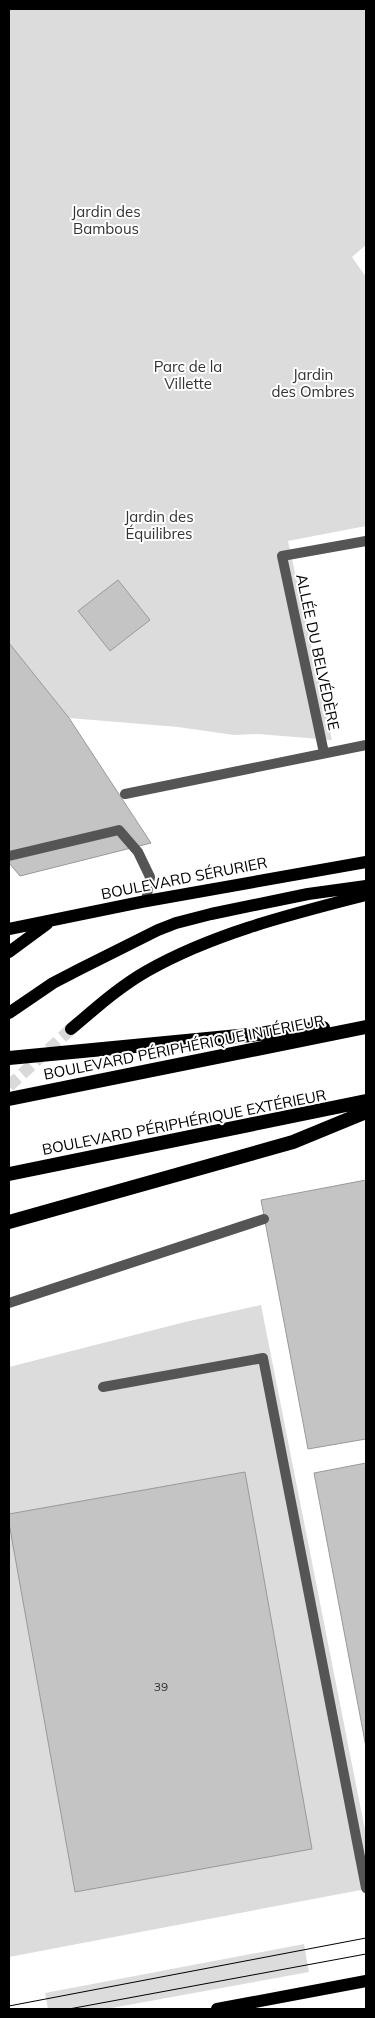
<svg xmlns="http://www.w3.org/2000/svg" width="375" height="2018" font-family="Mulish,sans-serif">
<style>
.green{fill:#dcdcdc}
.building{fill:#c4c4c4;stroke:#999}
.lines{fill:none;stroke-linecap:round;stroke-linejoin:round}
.primary-tunnel{stroke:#d9d9d9;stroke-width:12;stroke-dasharray:12 6;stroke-linecap:butt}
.service{stroke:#555;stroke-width:10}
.primary{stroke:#000;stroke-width:12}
.trunk{stroke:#000;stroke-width:14}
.tram{stroke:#000;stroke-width:1}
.labels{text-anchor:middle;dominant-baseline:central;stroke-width:4;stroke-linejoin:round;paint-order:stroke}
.number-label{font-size:12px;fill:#313131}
.park-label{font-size:15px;fill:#333;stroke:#fff}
.street-label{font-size:15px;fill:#000;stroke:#fff}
</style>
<rect width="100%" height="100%" fill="#fff"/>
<!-- green -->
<path class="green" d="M9,9H366V245L352,257L366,277V526L288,541L332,740L258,734L234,735L178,727L69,718L9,643Z
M261,1305L366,1835V1889L9,1957V1367L185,1322Z
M304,1944L309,1972L106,2009H48L45,1993Z"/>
<!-- building -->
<path class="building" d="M118,580L150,620L110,651L78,611Z
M9,643L69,718L151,843L20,876L9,863Z
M366,1180V1439L308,1449L261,1200Z
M366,1463V1747L314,1473Z
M245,1472L312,1849L75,1892L9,1523V1514Z"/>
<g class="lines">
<!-- primary-tunnel -->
<path class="primary-tunnel" d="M9,1086L71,1029"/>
<!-- service -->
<path class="service" d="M324,753L282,556L366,541
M125,794L366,745
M9,856L119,830L138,852L150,877L146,901
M9,1303L264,1219
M103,1387L263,1358L366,1888"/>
<!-- primary -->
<path class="primary" d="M9,929L141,902L366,862
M9,952L47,924
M9,1013L53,983L80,969L158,930L176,923L211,914L308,894L366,886
M71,1029C96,1008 119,987 147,971C214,933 292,914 366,895
M217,2009L366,1981"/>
<!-- trunk -->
<path class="trunk" d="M9,1058L323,1028
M9,1099L366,1027
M9,1174L366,1101
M9,1222L293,1142L366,1112"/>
<!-- tram -->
<path class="tram" d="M9,2006L366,1938
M69,2009L366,1954"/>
</g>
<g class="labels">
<!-- number labels -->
<g class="number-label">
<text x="161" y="1686">39</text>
</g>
<!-- park labels -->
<g class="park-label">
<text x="106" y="211">Jardin des<tspan x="106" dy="17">Bambous</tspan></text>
<text x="188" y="366">Parc de la<tspan x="188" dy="17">Villette</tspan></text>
<text x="313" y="374">Jardin<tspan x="313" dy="17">des Ombres</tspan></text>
<text x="159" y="516">Jardin des<tspan x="159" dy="17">Équilibres</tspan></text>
</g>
<!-- street labels -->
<g class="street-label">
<text transform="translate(318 652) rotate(78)">ALLÉE DU BELVÉDÈRE</text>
<text transform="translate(184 878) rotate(-11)">BOULEVARD SÉRURIER</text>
<text transform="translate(184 1047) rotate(-11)">BOULEVARD PÉRIPHÉRIQUE INTÉRIEUR</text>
<text transform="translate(184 1122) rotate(-11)">BOULEVARD PÉRIPHÉRIQUE EXTÉRIEUR</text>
</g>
</g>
<!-- border -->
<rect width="375" height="2018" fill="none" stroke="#000000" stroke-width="20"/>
</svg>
